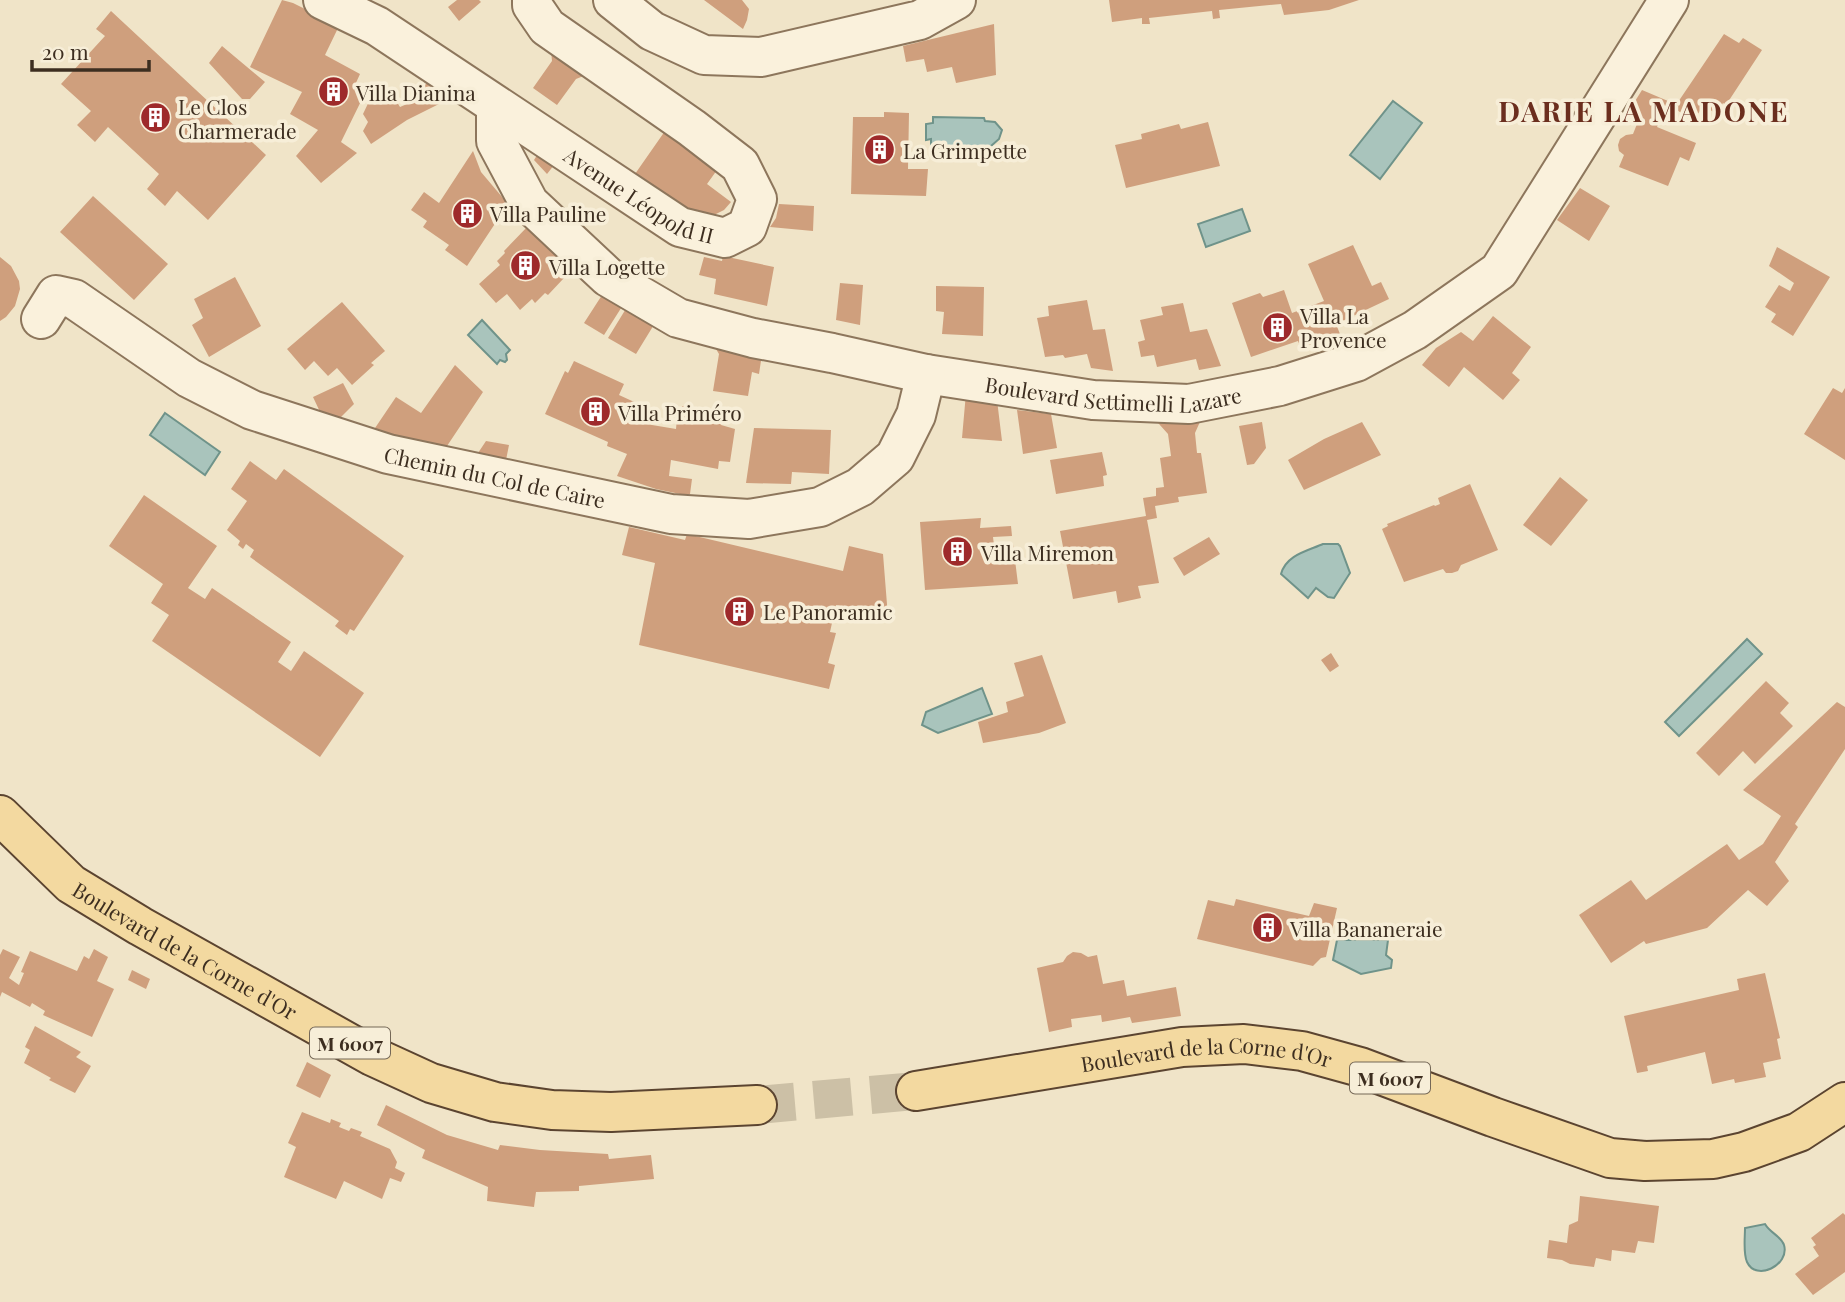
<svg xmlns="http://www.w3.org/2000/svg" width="1845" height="1302" font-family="'Playfair Display',serif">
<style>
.water{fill:#a9c4bc;stroke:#6f938a;stroke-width:2}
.building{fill:#cf9f7d}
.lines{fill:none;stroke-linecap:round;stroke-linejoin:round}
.major-tunnel{stroke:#ccc0a6;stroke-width:38;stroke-dasharray:38 19;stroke-linecap:butt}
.minor-casing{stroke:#8d765c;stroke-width:42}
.major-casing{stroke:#5b4430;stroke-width:42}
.minor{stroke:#faf1dc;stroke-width:38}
.major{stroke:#f3d9a0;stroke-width:38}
.labels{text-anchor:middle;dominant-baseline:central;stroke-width:7;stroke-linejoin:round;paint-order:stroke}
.shield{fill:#f7eed8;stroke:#756857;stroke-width:2}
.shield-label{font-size:19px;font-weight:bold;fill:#3d2e20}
.poi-label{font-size:21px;fill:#3d2e20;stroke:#f7eed8;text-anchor:start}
.street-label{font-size:21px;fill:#3d2e20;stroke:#f7eed8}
.district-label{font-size:28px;font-weight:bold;letter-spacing:2px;fill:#6b2e1e;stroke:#f7eed8}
</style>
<rect width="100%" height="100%" fill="#f0e4c8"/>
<!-- water -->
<path class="water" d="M1393,101L1422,123L1380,179L1350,155Z
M933,117L984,118L985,121L995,122L1002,130L999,139L991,146H983V149L931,147V139L926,140V124L933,123Z
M1242,209L1250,231L1206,247L1198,224Z
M482,320L510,350L506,354L507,360L505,362L500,360L497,364L468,335Z
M165,413L220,452L205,475L150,435Z
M1323,544H1338L1340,546L1350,573L1334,598L1328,597L1316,588L1308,598L1281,574C1286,555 1307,551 1323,544Z
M1747,639L1762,654L1679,736L1665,722Z
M982,688L992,714L938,733L922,725L926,712Z
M1337,940H1388L1386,955L1392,960L1391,968L1361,974L1333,960Z
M1765,1224C1770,1233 1781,1236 1784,1245C1790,1265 1756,1282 1747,1262C1743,1253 1745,1238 1745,1228Z"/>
<!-- building -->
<path class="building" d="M282,0L293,3L339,26L325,55L360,74L355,85L366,91L341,142L357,153L321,183L296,156L318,130L290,114L302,92L250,67Z
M457,0H479L481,2L459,21L448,7Z
M704,0H742L749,9L747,20L743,29Z
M1109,0H1359L1329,10L1284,15L1281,4L1219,10L1220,18L1213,19L1212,11L1149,18L1150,24H1142V18L1112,22Z
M111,11L266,155L208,220L177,191L165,206L147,189L159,174L108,127L95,142L77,125L91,111L61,84L105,36L96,29Z
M994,24L996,75L956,83L952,67L927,72L924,59L906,62L903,46Z
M1724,34L1739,43L1743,38L1762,50L1726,105L1723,103L1716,114L1704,105L1693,121L1674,108Z
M222,46L265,82L250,99H242L209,63Z
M551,50L586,75L576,79L557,105L533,88L552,61Z
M430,78L455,96L407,120L371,144L363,131L368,122L363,114L373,93L390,91L400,107L421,98L419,94Z
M1642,90L1668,101L1657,127L1696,143L1689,161L1680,157L1668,186L1619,167L1624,155L1619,151L1618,145L1620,139L1626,135L1633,134L1639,119L1627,114Z
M884,112L909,113L908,169H928L926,196L851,194L853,117H884Z
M1208,122L1220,166L1126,188L1115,145L1142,139L1141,134L1179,124L1181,129Z
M665,131L717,170L707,184L731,202L724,210L716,214L707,216L696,213L635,174Z
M541,149L558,160L547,174L534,160Z
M473,151L481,172L508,204L467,266L445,250L449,245L423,227L427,221L411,210L424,192L439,203Z
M1580,188L1610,206L1589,241L1557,220Z
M93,196L168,264L134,300L60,232Z
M779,204L814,206L813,231L770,227L776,218Z
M529,225L557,252L554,268L564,278L548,295L545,293L535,303L532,299L520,310L507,294L496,303L479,284L500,265L497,261L505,253L504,251Z
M1353,245L1372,286L1381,282L1389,299L1336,324L1340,334L1301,348L1298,341L1251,357L1232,303L1260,293L1263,297L1284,290L1292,313L1324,301L1308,264Z
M1777,247L1830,277L1793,336L1771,322L1776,314L1765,307L1779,285L1790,291L1794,283L1769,266Z
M723,256L774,267L767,306L714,294L716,279L699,275L704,257L722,261Z
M0,257L11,266L19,281L20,289L15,306L6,317L0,321Z
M235,277L261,326L209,357L192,325L203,318L194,299Z
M840,283L863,285L860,325L836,320Z
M936,286L984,287L983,336L942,334L944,312L936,311Z
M604,292L623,305L604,335L584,323Z
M1087,300L1093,330L1105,329L1113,371L1091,368L1087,354L1065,358L1063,355L1045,357L1037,318L1049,316L1048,306Z
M342,302L385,351L371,363L374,365L352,385L337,368L328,376L314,361L305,370L287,349Z
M1183,303L1190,332L1207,329L1221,366L1199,370L1196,359L1157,367L1154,355L1141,357L1138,342L1145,340L1140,320L1163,315L1161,307Z
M627,307L655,323L636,354L608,338Z
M1493,316L1531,347L1512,373L1520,380L1503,400L1464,367L1449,387L1422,365L1436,348L1461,332L1473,341Z
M713,344L762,354L759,374L752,372L748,396L713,391L719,354Z
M574,361L624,384L619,395L643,406L640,411L645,413L640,423L676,429L677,418H681L682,406L723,414L721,425L735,429L730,462L719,461L718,469L671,460L669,476L692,479L690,494H680L656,489L617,476L627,454L607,446L608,442L545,414L565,371L568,373Z
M455,365L483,392L443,452L373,431L396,397L421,413Z
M343,383L354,404L338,420L321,414L313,397Z
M1833,388L1842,393L1845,388V460L1804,434Z
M966,393L997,400L1002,441L962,438Z
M1017,410L1051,414L1057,448L1023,454Z
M1151,415H1203L1195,433L1197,453H1201L1207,493L1178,497L1179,502L1155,506L1157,518L1147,520L1159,583L1138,586L1141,598L1118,603L1116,591L1073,599L1060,531L1146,516L1143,498L1156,496V488L1164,487L1160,458L1171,456L1168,434Z
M1262,422L1266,448L1254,464L1247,465L1239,426Z
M1362,422L1381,455L1304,490L1288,460L1324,439Z
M754,428L831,430L829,474L792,472L791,484L746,483Z
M486,441L509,445L506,460L476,456Z
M1102,452L1107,475L1103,476L1104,486L1056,494L1050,460Z
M250,461L276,480L284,469L404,556L354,631L350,629L347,635L335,626L339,621L250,557L254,550L246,544L243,549L238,545L240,541L227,530L247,501L231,489Z
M1560,477L1588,500L1551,546L1523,525Z
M1470,484L1498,550L1461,565L1458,571L1452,573H1446L1443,569L1404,582L1382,529L1388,526L1387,524L1434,505L1435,506L1440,504L1438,498Z
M144,495L217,546L188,588L205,599L212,588L291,642L278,662L291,671L304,651L364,693L320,757L152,641L169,615L151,603L163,584L109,546Z
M981,518L980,528L1011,526L1012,536L993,537L994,545L1013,544L1018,584L925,590L920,522Z
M629,527L685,540L687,534L843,571L849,546L883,554L888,617L836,605L830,632L836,633L828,663L835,665L829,689L639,645L655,563L622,555Z
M1209,537L1220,554L1184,576L1173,558Z
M1331,653L1339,666L1330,672L1321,660Z
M1042,655L1066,723L1039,733L983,743L978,722L1008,712L1006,702L1024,696L1014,663Z
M1766,681L1789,703L1780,713L1793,726L1755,764L1743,751L1719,776L1696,753Z
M1837,702L1845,707V749L1795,824L1798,827L1775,862L1789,881L1767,906L1748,890L1707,928L1646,944L1644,941L1611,963L1579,915L1631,880L1646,900L1727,844L1739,860L1763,844L1781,816L1743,790Z
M1236,899L1309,916L1314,903L1337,908L1326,957L1321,958L1313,966L1197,939L1208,900L1234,906Z
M3,949L20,957L9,978L19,985L24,973L21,972L30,951L77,971L84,956L89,959L94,949L108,957L97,981L114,989L92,1037L43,1015L45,1011L32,1003L30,1007L2,992L0,997V955Z
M1073,952L1081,953L1088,957L1097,955L1103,984L1124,980L1127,996L1176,987L1181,1016L1132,1023L1130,1017L1102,1022L1101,1015L1071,1019L1072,1027L1049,1032L1037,968L1063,962L1067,956Z
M132,970L150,979L146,989L128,980Z
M1765,973L1780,1038L1777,1039L1781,1059L1763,1063L1766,1077L1735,1083L1734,1079L1712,1084L1705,1052L1647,1066L1648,1071L1637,1073L1624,1016L1739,990L1737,979Z
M35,1026L81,1052L76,1057L91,1066L75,1093L49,1080L51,1078L24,1063L30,1050L25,1047Z
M307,1062L331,1075L320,1098L296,1086Z
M386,1105L447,1135L498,1150L500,1145L540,1150L608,1154L609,1159L651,1155L654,1179L579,1186V1191L536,1192L534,1207L487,1201L488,1187L422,1158L425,1150L377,1125Z
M302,1112L330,1123L331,1119L341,1123L339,1127L349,1131L351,1128L362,1132L360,1136L390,1149L397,1162L395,1168L405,1173L401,1182L390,1178L382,1199L344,1181L336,1199L284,1177L296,1147L288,1143Z
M1580,1196L1659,1206L1654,1243L1638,1241L1635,1253L1612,1250L1611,1261L1596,1258L1594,1267L1570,1264L1562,1260L1547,1258L1549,1240L1567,1243L1569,1225L1578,1221Z
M1843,1213L1845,1215V1272L1813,1295L1795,1274L1819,1256L1813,1247L1816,1245L1811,1238Z"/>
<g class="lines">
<!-- major-tunnel -->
<path class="major-tunnel" d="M757,1105L916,1091"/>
<defs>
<g id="minor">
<path id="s1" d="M323,0L377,26L680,227L725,238L747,227L757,199L740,165L692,128L547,27L532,5V0"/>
<path d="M613,0L652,31L704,55L761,57L920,20L956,0"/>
<path id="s2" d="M496,106V141L529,203L608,277L678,318L753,338L832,353L926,374L1093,400L1189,404L1280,386L1356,362L1415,330L1499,271L1669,0"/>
<path id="s3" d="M41,319L56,295L74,299L189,378L252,410L388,454L671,514L749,519L820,507L860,487L895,457L916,415L926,374"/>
</g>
<g id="major">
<path id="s4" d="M0,815L71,884L140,926L372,1056L431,1083L495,1102L552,1110L611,1112L757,1105"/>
<path id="s5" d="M916,1091L1182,1047L1244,1044L1302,1051L1360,1067L1493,1117L1610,1158L1645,1161L1713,1159L1744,1152L1799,1132L1845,1102"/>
</g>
</defs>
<!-- minor casing -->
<use href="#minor" class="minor-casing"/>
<!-- major casing -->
<use href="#major" class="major-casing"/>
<!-- minor -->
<use href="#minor" class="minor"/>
<!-- major -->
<use href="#major" class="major"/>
</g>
<!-- icons -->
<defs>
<symbol id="building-disc" viewBox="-11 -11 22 22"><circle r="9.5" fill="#9e2a2b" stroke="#f7eed8"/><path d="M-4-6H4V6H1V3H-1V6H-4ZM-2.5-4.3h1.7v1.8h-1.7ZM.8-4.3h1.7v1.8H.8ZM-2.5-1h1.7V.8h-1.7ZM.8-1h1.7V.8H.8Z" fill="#fff"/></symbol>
</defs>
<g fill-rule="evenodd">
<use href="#building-disc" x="316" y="74" width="35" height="35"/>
<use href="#building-disc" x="138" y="100" width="35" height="35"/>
<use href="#building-disc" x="862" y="132" width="35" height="35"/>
<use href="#building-disc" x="450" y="196" width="35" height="35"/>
<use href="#building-disc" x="508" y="248" width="35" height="35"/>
<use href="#building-disc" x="1260" y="310" width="35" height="35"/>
<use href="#building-disc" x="578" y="394" width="35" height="35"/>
<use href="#building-disc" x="940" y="534" width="35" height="35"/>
<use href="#building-disc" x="722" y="594" width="35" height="35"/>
<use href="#building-disc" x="1250" y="910" width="35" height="35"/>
</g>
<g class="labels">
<!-- shield labels -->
<g class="shield">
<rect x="310" y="1027.5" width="80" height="31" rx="5"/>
<rect x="1350" y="1062.5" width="80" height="31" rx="5"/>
</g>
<g class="shield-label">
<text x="350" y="1043">M 6007</text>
<text x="1390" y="1078">M 6007</text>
</g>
<!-- poi labels -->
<g class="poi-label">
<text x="356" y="92">Villa Dianina</text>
<text x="178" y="106">Le Clos<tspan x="178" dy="24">Charmerade</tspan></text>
<text x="903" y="150">La Grimpette</text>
<text x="490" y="213">Villa Pauline</text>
<text x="549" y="266">Villa Logette</text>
<text x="1300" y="315">Villa La<tspan x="1300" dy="24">Provence</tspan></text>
<text x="618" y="412">Villa Priméro</text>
<text x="981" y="552">Villa Miremon</text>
<text x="763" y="611">Le Panoramic</text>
<text x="1290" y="928">Villa Bananeraie</text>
</g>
<!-- street labels -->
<g class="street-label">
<text stroke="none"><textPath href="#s1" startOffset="373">Avenue Léopold II</textPath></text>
<text stroke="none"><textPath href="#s2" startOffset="738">Boulevard Settimelli Lazare</textPath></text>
<text stroke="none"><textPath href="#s3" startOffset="509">Chemin du Col de Caire</textPath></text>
<text stroke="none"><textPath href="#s4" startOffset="231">Boulevard de la Corne d'Or</textPath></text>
<text stroke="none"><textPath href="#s5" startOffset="294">Boulevard de la Corne d'Or</textPath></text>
</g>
<!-- district labels -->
<g class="district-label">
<text x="1644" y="110">DARIE LA MADONE</text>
</g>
</g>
<!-- scale -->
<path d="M32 60v10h117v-10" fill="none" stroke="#3d2e20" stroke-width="3.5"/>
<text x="42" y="60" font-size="21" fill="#3d2e20" stroke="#f7eed8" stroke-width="5" paint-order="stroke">20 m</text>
</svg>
